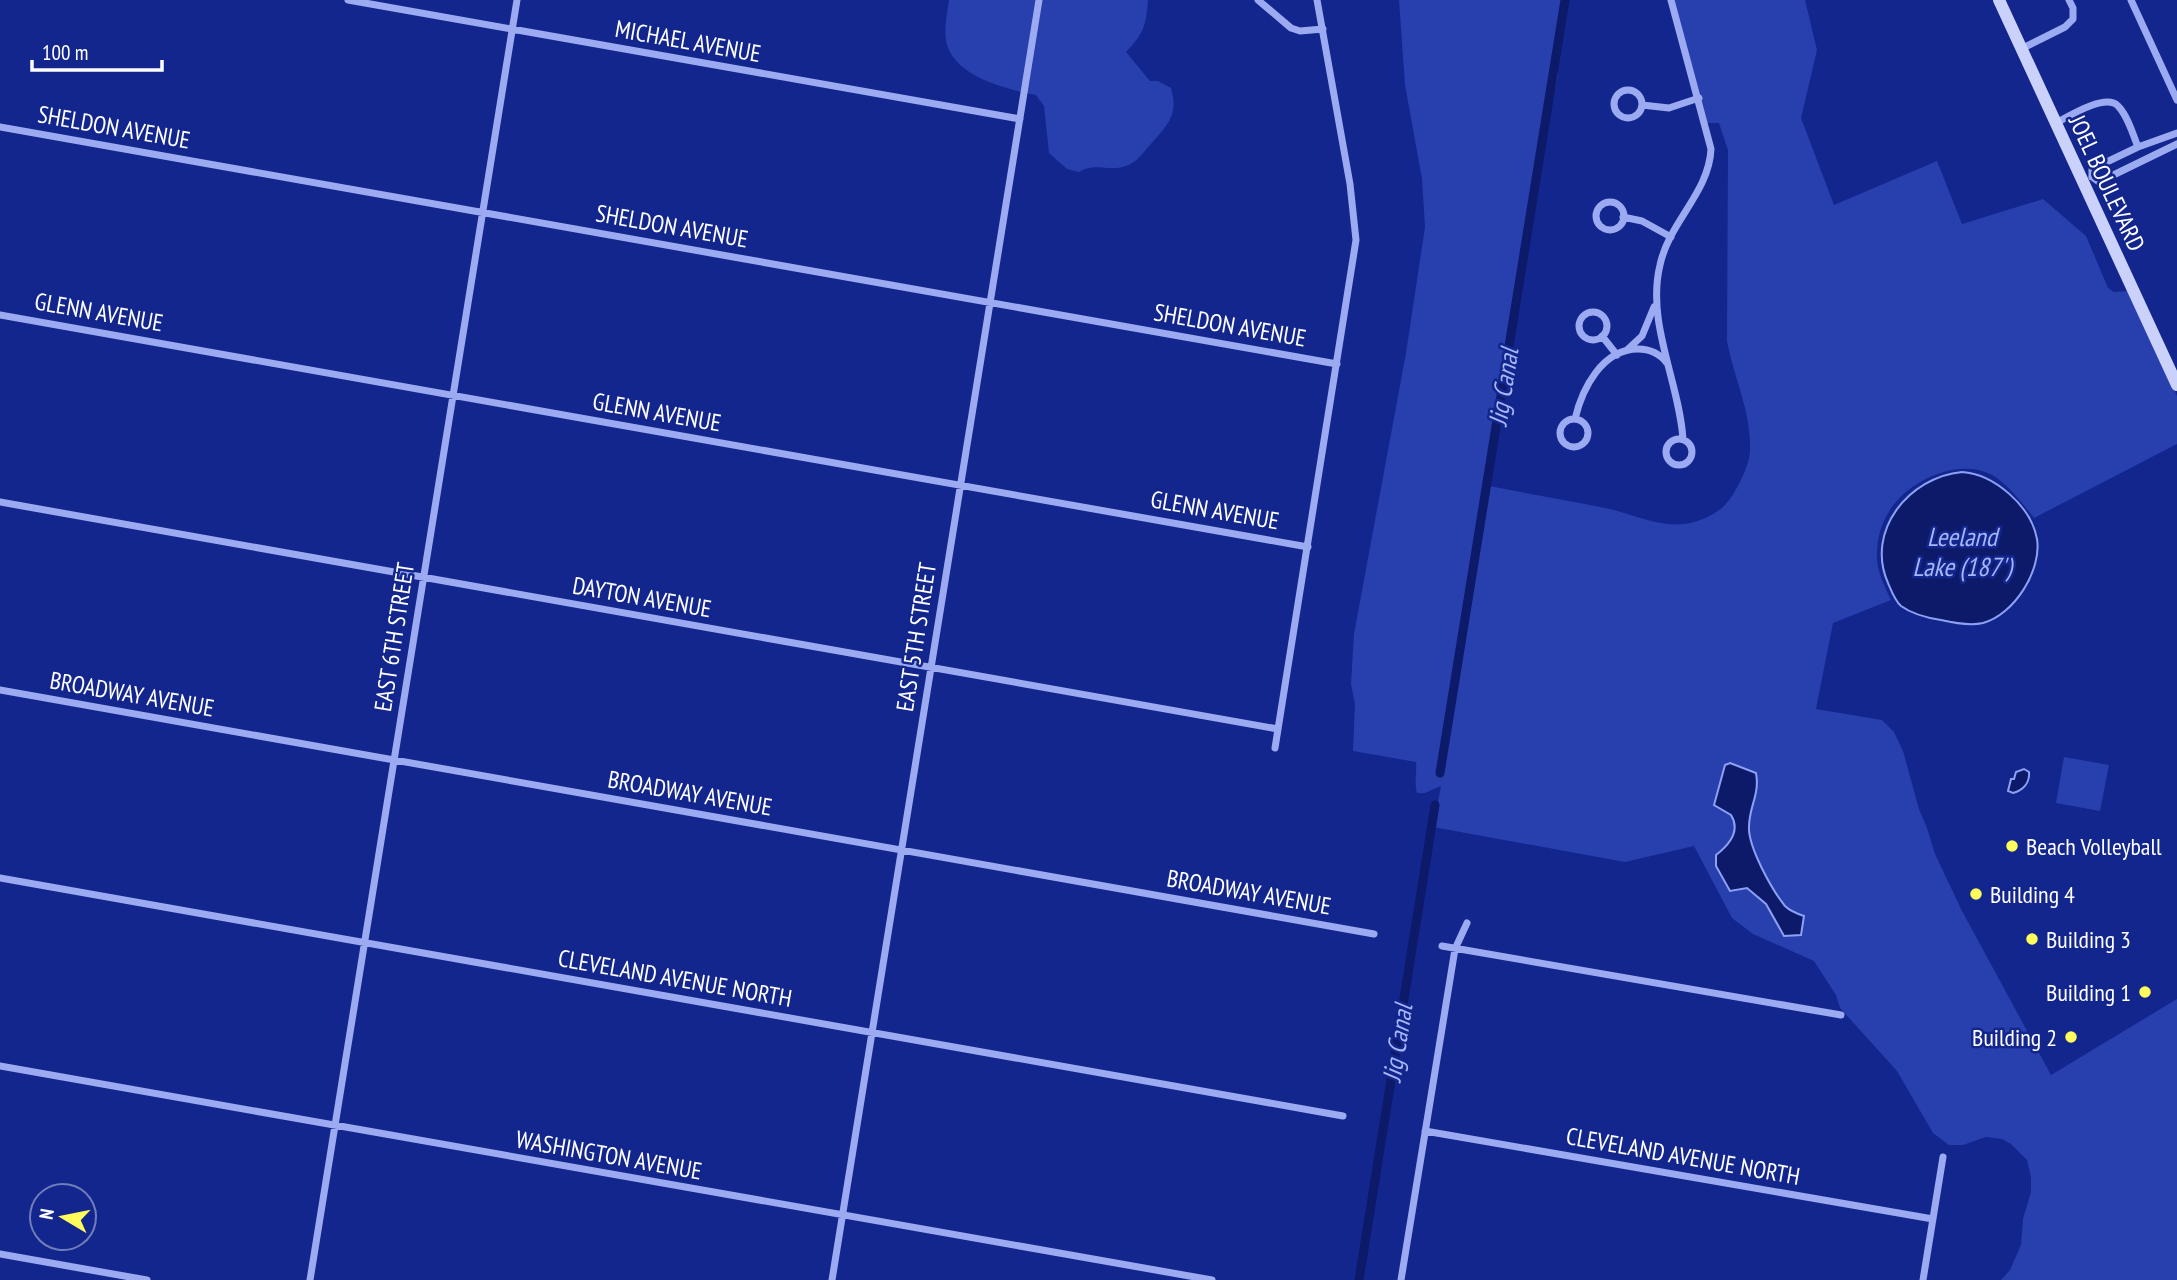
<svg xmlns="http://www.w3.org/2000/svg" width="2177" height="1280" font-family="'PT Sans Narrow',sans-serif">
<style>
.green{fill:#283fae;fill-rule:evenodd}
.water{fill:#0c1a69;stroke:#8da1f4;stroke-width:2}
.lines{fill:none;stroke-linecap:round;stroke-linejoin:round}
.canal{stroke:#0c1a69;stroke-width:9}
.minor{stroke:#9cabf1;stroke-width:7}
.secondary{stroke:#cad2fb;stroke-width:12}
.poi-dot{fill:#fffd5b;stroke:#13268d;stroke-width:2.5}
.labels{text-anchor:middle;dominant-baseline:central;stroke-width:5;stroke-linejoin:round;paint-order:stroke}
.street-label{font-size:24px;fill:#fff;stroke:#13268d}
.poi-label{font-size:24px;fill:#fff;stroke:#13268d;text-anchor:start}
.water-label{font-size:26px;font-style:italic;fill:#a7b6f8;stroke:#13268d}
</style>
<rect width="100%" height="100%" fill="#13268d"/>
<!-- green -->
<path class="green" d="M949,0H1148C1146,26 1144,33 1126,52L1150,81H1158L1171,88C1179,116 1167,125 1150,145C1143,153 1136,163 1126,166C1108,172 1096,162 1079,172L1067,169L1049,153L1044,106L1036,95C1007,89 963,79 949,50C942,36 947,14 949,0Z
M1399,0H1563L1554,49L1558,76L1543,145L1484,485C1524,493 1565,500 1605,508C1631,513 1657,527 1684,524C1696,523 1713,516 1723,507C1734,497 1750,466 1750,450C1751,410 1734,379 1727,341L1728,150L1719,123H1707L1672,0H1805L1817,50L1801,118L1834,205L1937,161L1962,224L2043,199L2086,236L2108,288L2114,292L2128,291L2177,396V444L2034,518C2022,503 2009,485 1992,475C1957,456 1902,483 1886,517C1880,528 1877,541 1877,554C1876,570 1884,585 1891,600L1833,623L1816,709L1882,720L1894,732L1903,751L1919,809L1927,828L1935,854L1962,911L2051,1075L2177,999V1280H2001L2010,1270L2021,1245L2023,1219L2031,1192V1177L2027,1160L2011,1144L2002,1139L1986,1137L1963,1145H1949L1933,1133L1897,1071L1840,1008L1836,995L1814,961L1753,934L1732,918L1694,846L1625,862L1433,827L1441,786L1425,793H1417C1414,782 1417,773 1416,762L1353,751L1355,704L1351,684L1354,634L1406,353L1425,227L1422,179L1405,85ZM1756,773C1760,795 1749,806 1749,827C1748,847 1772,890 1785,906C1790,911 1798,914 1804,916L1801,935L1784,936L1766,904L1747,888L1730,890L1716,866V855C1730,845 1744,827 1728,812Z
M2064,757L2109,765L2100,811L2056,803Z"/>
<!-- water -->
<path class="water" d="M1962,472C1994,474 2031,506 2037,539C2042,570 2014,615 1983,623C1970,626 1954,623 1941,620C1928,618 1912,614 1901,606C1895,601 1891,590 1888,583C1865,531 1909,477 1962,472Z
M1730,763L1756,773C1760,795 1749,806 1749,827C1748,847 1772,890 1785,906C1790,911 1798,914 1804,916L1801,935L1784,936L1766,904L1747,888L1730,891L1716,866V855C1729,845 1741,831 1731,815L1714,805L1725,765Z
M2024,769L2029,772C2030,783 2023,790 2013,793L2008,791L2011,779H2014L2016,772Z"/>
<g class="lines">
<!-- canal -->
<path class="canal" d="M1440,773L1565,0
M1359,1280L1435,805"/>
<!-- minor -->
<path class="minor" d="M348,0L1020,119
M1258,0L1291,28L1300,31L1323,29
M1671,0L1711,149C1709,193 1669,222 1660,265C1646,323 1679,381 1683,439
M2131,0L2177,100
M2021,49L2065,27L2073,19V8L2069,0
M1614 104a14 14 0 1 1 28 0a14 14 0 1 1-28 0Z
M1642,105L1669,108L1699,98
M2056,123C2069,116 2106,93 2118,106C2128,116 2133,135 2138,147
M0,127L1337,364
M2092,177V169L2138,147L2177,133
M2092,177L2099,182L2177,144
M1596 216a14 14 0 1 1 28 0a14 14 0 1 1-28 0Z
M1623,217L1642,221L1671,237
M1579 326a14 14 0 1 1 28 0a14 14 0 1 1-28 0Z
M0,315L1308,547
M1602,336L1617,355
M1628,349L1642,336L1654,307
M1575,419C1582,389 1602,349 1638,349C1650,349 1660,354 1667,363
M1560 433a14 14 0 1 1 28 0a14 14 0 1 1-28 0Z
M1666 452a13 13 0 1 1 26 0a13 13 0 1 1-26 0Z
M0,502L1278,729
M0,690L1374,934
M1275,748L1356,240L1350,184L1317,0
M0,878L1343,1116
M1442,946L1841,1015
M0,1066L1212,1280
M1425,1131L1933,1219
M0,1254L147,1280
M310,1280L517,0
M832,1280L1039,0
M1401,1280L1455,949L1467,923
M1923,1280L1943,1157"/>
<!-- secondary -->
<path class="secondary" d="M1999,0L2177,385"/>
</g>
<!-- markers -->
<g class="poi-dot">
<circle cx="2012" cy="846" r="7"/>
<circle cx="1976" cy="894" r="7"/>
<circle cx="2032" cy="939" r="7"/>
<circle cx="2145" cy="992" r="7"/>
<circle cx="2071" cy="1037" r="7"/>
</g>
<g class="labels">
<!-- street labels -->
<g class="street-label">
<text transform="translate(688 41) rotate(10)">MICHAEL AVENUE</text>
<text transform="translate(114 127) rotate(10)">SHELDON AVENUE</text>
<text transform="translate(2107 183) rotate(65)">JOEL BOULEVARD</text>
<text transform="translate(672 226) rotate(10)">SHELDON AVENUE</text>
<text transform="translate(99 312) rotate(10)">GLENN AVENUE</text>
<text transform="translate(1230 325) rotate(10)">SHELDON AVENUE</text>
<text transform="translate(657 412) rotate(10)">GLENN AVENUE</text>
<text transform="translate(1215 510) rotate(10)">GLENN AVENUE</text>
<text transform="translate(642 597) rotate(10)">DAYTON AVENUE</text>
<text transform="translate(394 637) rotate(-81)">EAST 6TH STREET</text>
<text transform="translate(916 637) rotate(-81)">EAST 5TH STREET</text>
<text transform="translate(132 694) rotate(10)">BROADWAY AVENUE</text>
<text transform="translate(690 793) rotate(10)">BROADWAY AVENUE</text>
<text transform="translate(1249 892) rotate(10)">BROADWAY AVENUE</text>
<text transform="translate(675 978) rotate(10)">CLEVELAND AVENUE NORTH</text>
<text transform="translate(609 1155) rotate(10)">WASHINGTON AVENUE</text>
<text transform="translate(1683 1156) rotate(10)">CLEVELAND AVENUE NORTH</text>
</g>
<!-- poi labels -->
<g class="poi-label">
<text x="2026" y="846">Beach Volleyball</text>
<text x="1990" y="894">Building 4</text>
<text x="2046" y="939">Building 3</text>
<text x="2131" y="992" text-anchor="end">Building 1</text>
<text x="2057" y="1037" text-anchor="end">Building 2</text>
</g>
<!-- water labels -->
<g class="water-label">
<text transform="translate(1503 387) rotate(-81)">Jig Canal</text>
<text x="1962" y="536">Leeland<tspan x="1962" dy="30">Lake (187')</tspan></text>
<text transform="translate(1397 1043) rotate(-81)">Jig Canal</text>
</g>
</g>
<!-- north arrow -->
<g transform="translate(63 1217) rotate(280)"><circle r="33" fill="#13268d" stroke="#717dbb" stroke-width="2"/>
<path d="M0-5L12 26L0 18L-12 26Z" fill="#fffd5b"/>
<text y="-10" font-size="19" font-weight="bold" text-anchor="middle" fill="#ffffff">N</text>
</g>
<!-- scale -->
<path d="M32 60v10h130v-10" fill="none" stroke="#ffffff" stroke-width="3.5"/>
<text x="42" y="60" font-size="21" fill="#ffffff" stroke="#13268d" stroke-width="5" paint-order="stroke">100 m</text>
</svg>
